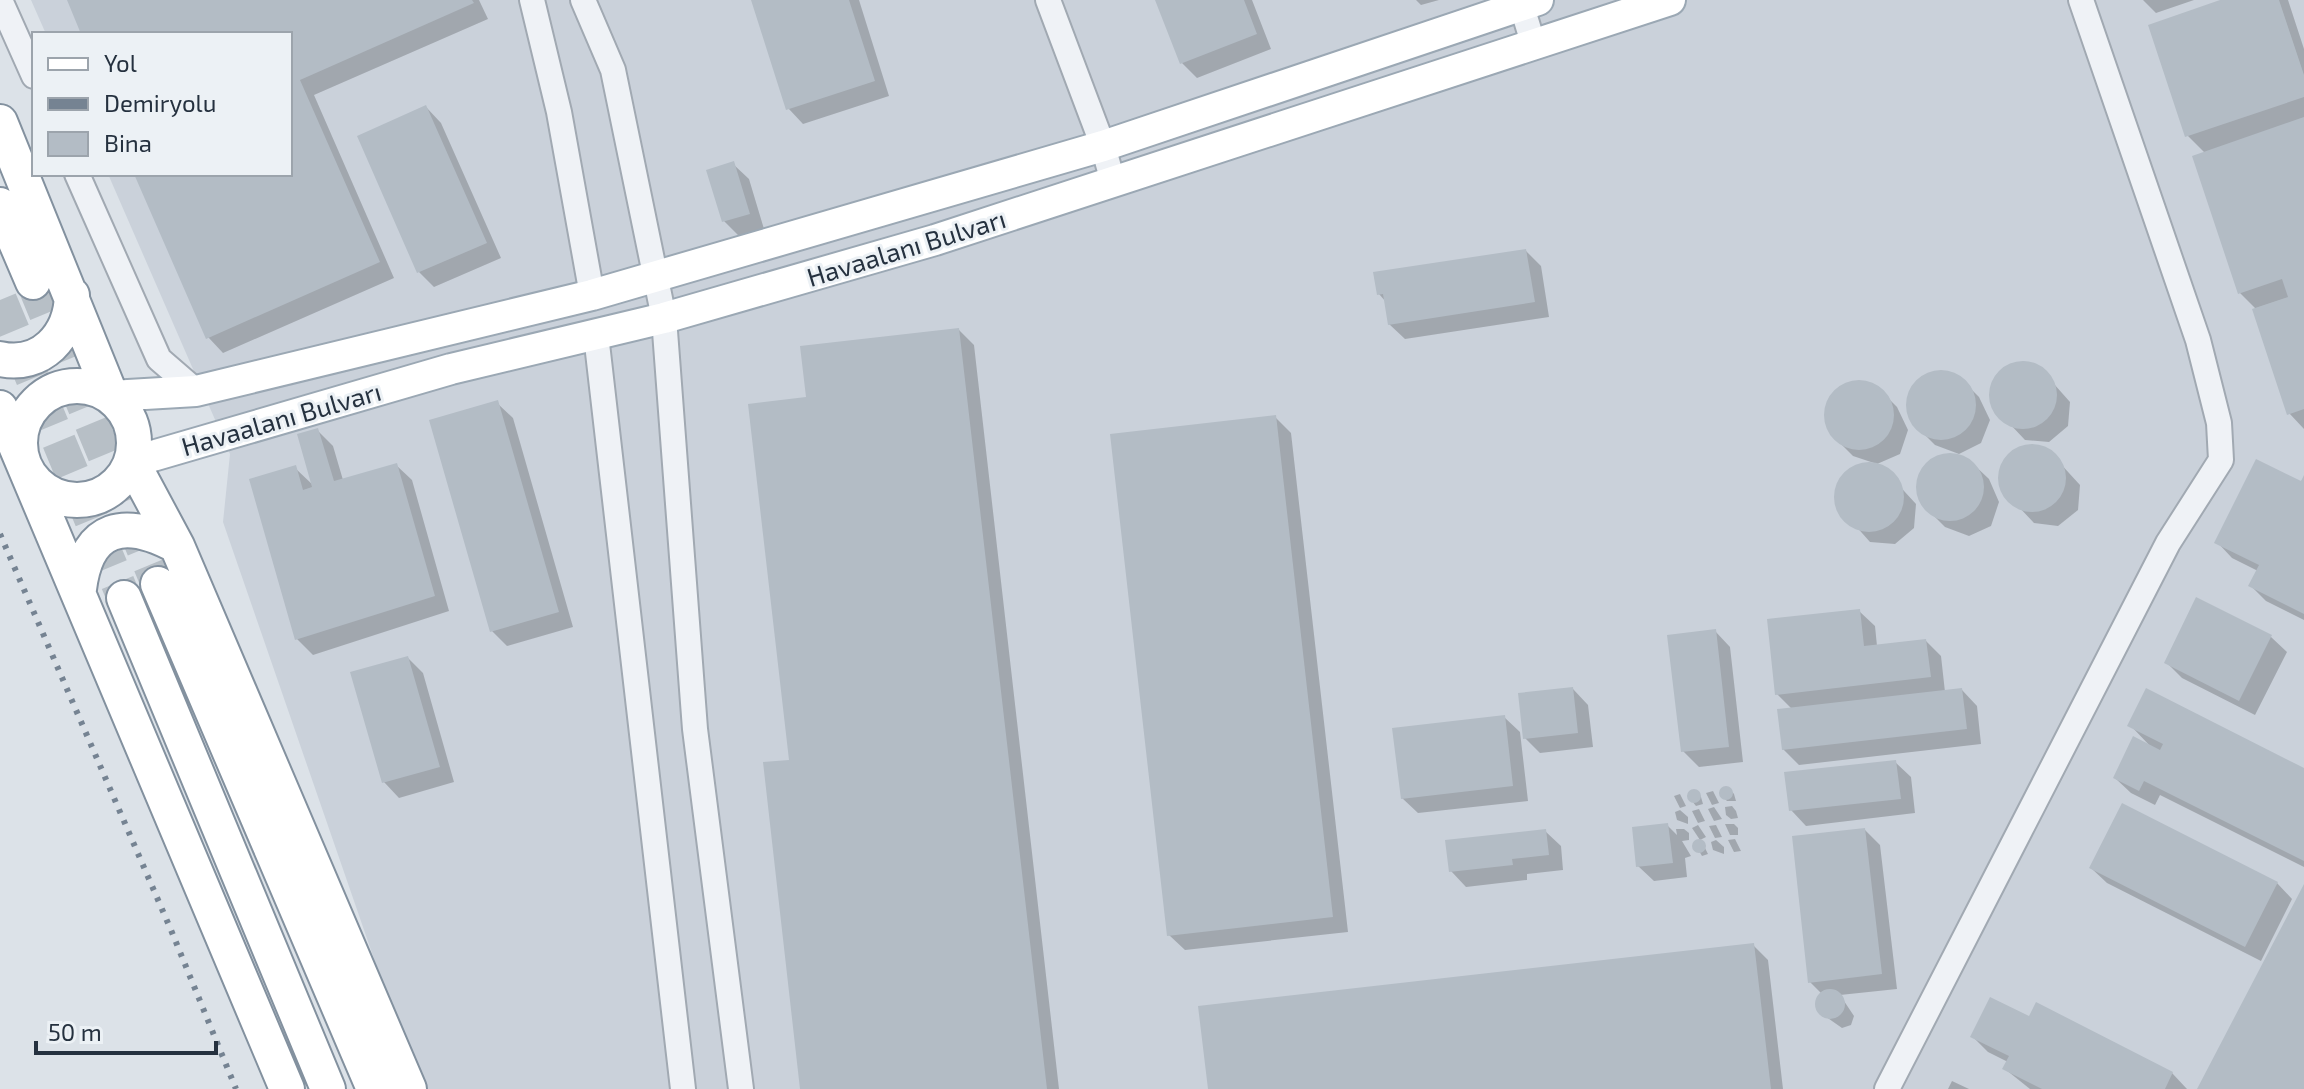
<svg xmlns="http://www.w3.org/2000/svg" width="2304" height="1089" font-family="'Exo 2',sans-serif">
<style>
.built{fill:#cad1da}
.shadow{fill:#0003}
.building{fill:#b3bcc5}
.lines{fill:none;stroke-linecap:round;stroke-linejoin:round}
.highway-tunnel{stroke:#b7bfc6;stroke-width:34;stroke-dasharray:34 17;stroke-linecap:butt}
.minor-casing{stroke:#a1a9b2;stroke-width:28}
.major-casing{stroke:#9ba8b4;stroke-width:34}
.highway-casing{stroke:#83919f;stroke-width:38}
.minor{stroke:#eff2f6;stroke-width:24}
.major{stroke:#fff;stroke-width:30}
.highway{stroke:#fff;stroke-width:34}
.rail{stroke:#758392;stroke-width:6;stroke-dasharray:4 8;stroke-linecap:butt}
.labels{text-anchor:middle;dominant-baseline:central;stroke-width:6;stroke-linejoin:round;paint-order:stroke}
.street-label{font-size:26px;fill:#25313f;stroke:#ecf1f5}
</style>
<rect width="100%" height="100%" fill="#dce2e8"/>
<!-- built -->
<path class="built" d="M31,0H2304V1089H419L223,522L230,454L108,174H290V34H46Z"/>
<!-- shadow -->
<path class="shadow" d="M69,0H479L488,19L314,95L394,278L223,353L208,337L136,174H290V34H84Z
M753,0H859L889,96L803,124L788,108Z
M1157,0H1252L1271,49L1197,78L1182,63Z
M1416,0H1439L1421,5Z
M2143,0H2194L2156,13Z
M2226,0H2288L2304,49V429L2289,413L2257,310L2240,293L2205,153L2187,135Z
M426,107L441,123L501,258L434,287L419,272Z
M733,164L749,179L764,229L739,236L724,221Z
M1526,251L1541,266L1549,317L1405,339L1389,324L1386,302L1379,294Z
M959,330L974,345L1059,1089H802L791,761L808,399Z
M2013,364L2038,366L2070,402L2068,426L2049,442L2025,440L1992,405L1994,380Z
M1939,372L1963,381L1979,397L1990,420L1981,443L1959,454L1935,445L1919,429L1908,406L1917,382Z
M1857,383L1881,391L1897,407L1908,430L1900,454L1877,464L1853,456L1837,440L1827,417L1835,393Z
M497,403L513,418L573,627L507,646L492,631Z
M1275,417L1291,433L1348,932L1185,950L1169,935Z
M317,430L333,446L343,480L396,465L412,480L449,611L313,655L297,639L251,481L295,468L314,486Z
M2023,447L2047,449L2080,485L2078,510L2058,526L2034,523L2001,488L2004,463Z
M1949,455L1972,463L1989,479L1999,502L1991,526L1969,536L1945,527L1929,511L1918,488L1927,465Z
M1859,466L1883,468L1916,504L1914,528L1895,544L1870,542L1838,506L1840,482Z
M2304,479V620L2266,601L2251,586L2258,571L2232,558L2217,542Z
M2197,600L2271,637L2287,652L2255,715L2182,678L2166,662Z
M1859,611L1875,626L1877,646L1926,641L1941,656L1945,692L1962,690L1977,706L1981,744L1799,765L1783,749L1793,710L1777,694Z
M1715,631L1730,647L1743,762L1699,767L1683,751Z
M408,658L423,673L454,782L399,798L384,782Z
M1573,689L1588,705L1593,747L1540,753L1525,738Z
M1504,717L1520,732L1528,801L1418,813L1402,798Z
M2130,725L2304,770V867L2160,795L2155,805L2131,793L2115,778L2151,747Z
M1895,762L1911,777L1915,813L1806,826L1791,810Z
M1730,789L1734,794L1736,801H1727L1723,797L1722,791Z
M1713,791L1719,803L1712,805L1706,793Z
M1697,792L1701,797L1703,804L1696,806L1692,801L1690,794Z
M1680,794L1686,806L1680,808L1674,796Z
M1732,806L1736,811L1738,818L1731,819L1726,815L1725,807Z
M1714,807L1722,819L1714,821L1708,809Z
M1699,809L1705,821L1698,823L1692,811Z
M1680,810L1688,817V824L1677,820L1675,812Z
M1725,824H1734L1738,828V835H1730Z
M1667,825L1677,835L1676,829H1684L1689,833V840L1682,841L1691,856L1685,858L1687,877L1654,881L1638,866Z
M1698,825L1706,837L1700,840L1692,828Z
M1716,825L1722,837L1715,838L1709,826Z
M1865,830L1880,845L1897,989L1840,995L1854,1016L1851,1025L1842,1028L1822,1014L1818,1004L1822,994L1810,982Z
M1545,831L1561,846L1563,870L1527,874V880L1466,887L1451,871Z
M1735,839L1741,851L1734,852L1728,840Z
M1716,840L1724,847V854L1713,850L1711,842Z
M1702,842L1708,854L1702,856L1695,844Z
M2091,868L2277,883L2292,899L2261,961L2107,883Z
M1753,945L1768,960L1783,1089H1210Z
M2030,1019L2172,1073L2187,1089H2030L2005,1069L2008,1062L1988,1052L1973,1037Z
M1952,1081L1969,1089H1948Z"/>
<!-- building -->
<path class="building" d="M67,0H472L474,3L300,80L380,262L206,339L134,174H290V34H81Z
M751,0H849L875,81L786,110Z
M1155,0H1244L1257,34L1180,64Z
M2220,0H2279L2304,75V97L2185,137L2148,25Z
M426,105L487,243L417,273L357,136Z
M2304,117V409L2287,415L2252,309L2288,297L2282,279L2238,294L2192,156Z
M734,161L750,214L722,222L706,170Z
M1526,249L1535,302L1388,325L1383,294L1377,295L1373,272Z
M959,328L1047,1089H800L763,762L789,760L748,404L806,397L800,346Z
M1989 395a34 34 0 1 1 68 0a34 34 0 1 1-68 0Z
M1906 405a35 35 0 1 1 70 0a35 35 0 1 1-70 0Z
M1824 415a35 35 0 1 1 70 0a35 35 0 1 1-70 0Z
M498,400L559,612L490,632L429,420Z
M1276,415L1333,917L1167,936L1110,434Z
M318,428L334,481L397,463L435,596L295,640L249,479L296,465L303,490L312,487L297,434Z
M1998 478a34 34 0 1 1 68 0a34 34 0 1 1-68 0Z
M1916 487a34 34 0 1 1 68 0a34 34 0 1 1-68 0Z
M2256,459L2301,481L2304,475V614L2248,586L2259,565L2214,543Z
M1834 497a35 35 0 1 1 70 0a35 35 0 1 1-70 0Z
M2196,597L2272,635L2239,701L2164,663Z
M1860,609L1864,646L1926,639L1931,677L1775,695L1767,619Z
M1716,629L1729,747L1681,752L1667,635Z
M408,656L440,767L382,783L350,672Z
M1573,687L1578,733L1523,739L1518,693Z
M1962,688L1967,729L1782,750L1777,709Z
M2146,688L2304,768V861L2144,781L2139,791L2113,778L2133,736L2160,750L2163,744L2127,726Z
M1505,715L1513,786L1401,799L1392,728Z
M1896,760L1901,799L1789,811L1784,772Z
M1719 793a7 7 0 1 1 14 0a7 7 0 1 1-14 0Z
M1687 796a7 7 0 1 1 14 0a7 7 0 1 1-14 0Z
M2122,803L2278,882L2245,947L2089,868Z
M1668,823L1673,863L1636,867L1632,827Z
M1865,828L1882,974L1808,983L1792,836Z
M1546,829L1549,855L1512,859L1513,865L1449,872L1445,840Z
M1692 846a7 7 0 1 1 14 0a7 7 0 1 1-14 0Z
M2304,884V1089H2197Z
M1754,943L1771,1089H1208L1198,1006Z
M1815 1004a15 15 0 1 1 30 0a15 15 0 1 1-30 0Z
M1990,997L2029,1016L2036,1002L2173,1072L2165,1089H2042L2002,1069L2009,1056L1970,1037Z"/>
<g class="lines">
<!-- highway-tunnel -->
<path class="highway-tunnel" d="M33,282L158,584
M0,300L124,598"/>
<defs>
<path id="minor" d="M0,0L34,76
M532,0L559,112L592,295
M583,0L613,70L664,318L695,729L741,1089
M1048,0L1103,146L1113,182
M1520,0L1533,43
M77,174L159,359L196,391
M596,335L683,1089
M1887,1089L2168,543L2221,460L2219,423L2198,340L2081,0"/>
<path id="major" d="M111,396L196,391L592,295L1103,146L1538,0
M132,462L451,369L664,318L935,240L1670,0"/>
<path id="highway" d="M0,122L111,396
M0,205L33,282
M0,359C41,368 71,336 72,295
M20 443a57 57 0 1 1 114 0a57 57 0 1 1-114 0Z
M0,408L287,1089
M132,462L177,546L409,1089
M158,584L374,1089
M79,589C87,525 125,518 177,546
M124,598L328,1089"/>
</defs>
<!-- minor casing -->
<use href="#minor" class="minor-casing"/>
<!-- major casing -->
<use href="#major" class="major-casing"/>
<!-- highway casing -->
<use href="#highway" class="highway-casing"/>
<!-- minor -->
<use href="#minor" class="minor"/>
<!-- major -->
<use href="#major" class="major"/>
<!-- highway -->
<use href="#highway" class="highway"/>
<!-- rail -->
<path class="rail" d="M0,534L171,930L236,1089"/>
</g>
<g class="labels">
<!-- street labels -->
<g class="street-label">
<text transform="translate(906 247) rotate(-17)">Havaalanı Bulvarı</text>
<text transform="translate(281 418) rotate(-16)">Havaalanı Bulvarı</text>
</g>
</g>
<!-- legend -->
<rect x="32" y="32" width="260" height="144" fill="#ecf1f5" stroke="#9ca4ac" stroke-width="2"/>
<rect x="48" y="58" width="40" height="12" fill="#ffffff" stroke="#9ca4ac" stroke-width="2"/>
<text x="104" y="72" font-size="24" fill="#25313f">Yol</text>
<rect x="48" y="98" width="40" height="12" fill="#758392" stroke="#9ca4ac" stroke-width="2"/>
<text x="104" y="112" font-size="24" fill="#25313f">Demiryolu</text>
<rect x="48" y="132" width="40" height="24" fill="#b3bcc5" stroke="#9ca4ac" stroke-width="2"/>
<text x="104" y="152" font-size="24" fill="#25313f">Bina</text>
<!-- scale -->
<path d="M36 1041v12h180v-12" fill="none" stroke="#25313f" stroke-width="4"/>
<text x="48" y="1041" font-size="24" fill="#25313f" stroke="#ecf1f5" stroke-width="6" paint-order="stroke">50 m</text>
</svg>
